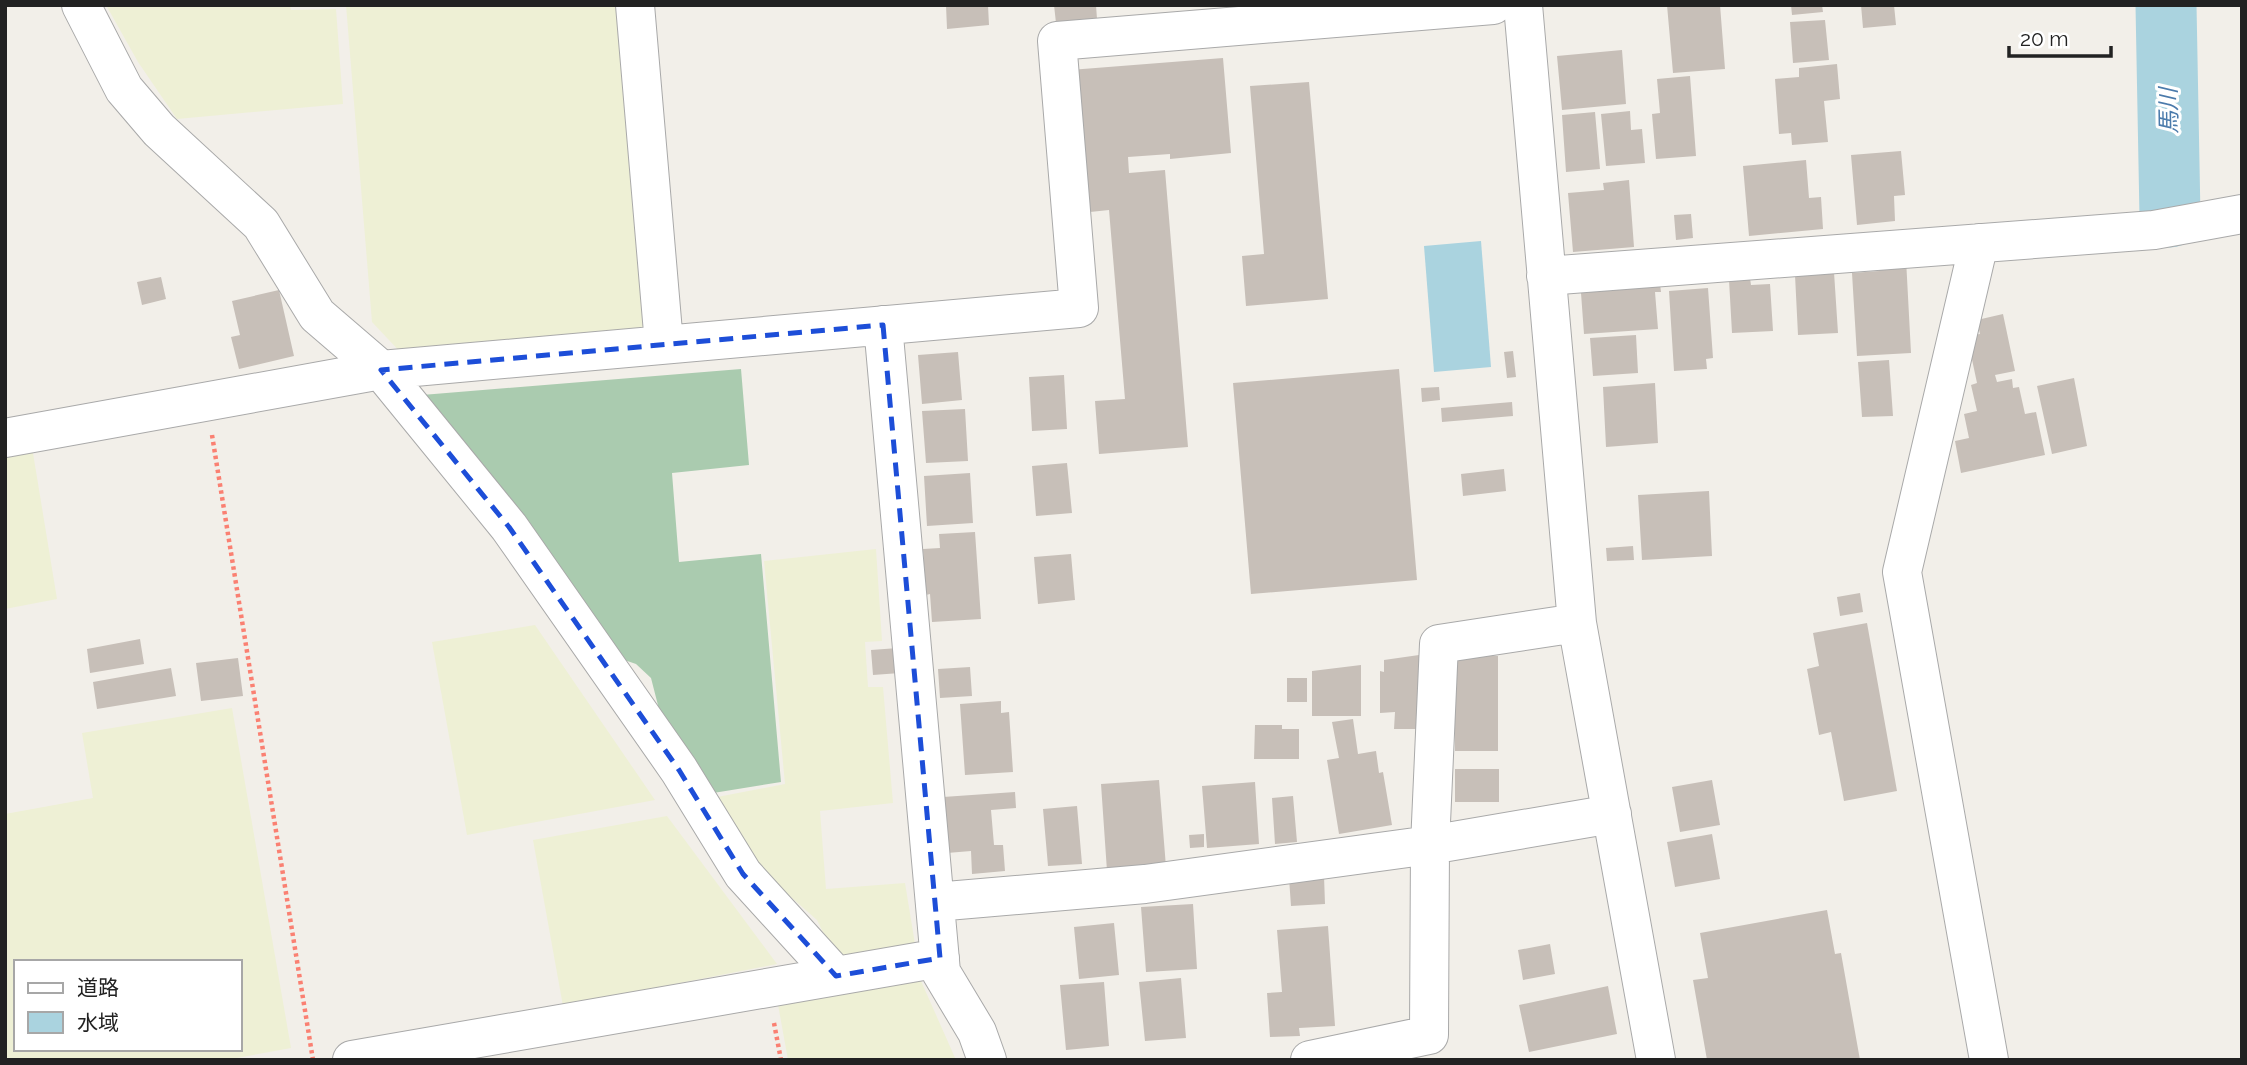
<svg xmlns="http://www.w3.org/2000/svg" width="2247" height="1065" font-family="Raleway,'Noto Sans JP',sans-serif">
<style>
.farmland{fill:#eef0d5;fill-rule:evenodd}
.cemetery{fill:#aacbaf}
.water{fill:#aad3df}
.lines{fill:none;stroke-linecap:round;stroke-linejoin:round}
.river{stroke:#aad3df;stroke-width:61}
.building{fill:#c7bfb8}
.minor-casing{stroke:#a9a9a9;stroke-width:40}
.path{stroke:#fa8072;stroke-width:4.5;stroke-dasharray:3.5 3.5;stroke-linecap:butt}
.minor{stroke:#fff;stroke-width:38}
.marked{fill:none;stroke:#1d4ed8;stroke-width:5;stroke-dasharray:14 9;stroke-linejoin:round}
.labels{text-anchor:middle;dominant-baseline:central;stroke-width:6;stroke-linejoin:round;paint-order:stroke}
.water-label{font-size:23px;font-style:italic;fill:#4a7aab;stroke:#fff}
</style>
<rect width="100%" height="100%" fill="#f2efe9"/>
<!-- farmland -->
<path class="farmland" d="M106,5H290L291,10L336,9L343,104L177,119L138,62Z
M346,5H622L651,336L404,356L372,322Z
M32,447L57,599L5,609V452Z
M876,549L882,641L865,642L868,687H883L893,803L820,811L826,889L905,883L916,950L838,963L817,920L760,870L712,798L785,784L764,561Z
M535,625L655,800L467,835L432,642Z
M232,708L291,1048L226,1060H5V814L93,798L82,733ZM16,962H240V1049H16Z
M667,816L777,964L563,1006L533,840Z
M921,981L956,1060H788L777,999Z"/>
<!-- cemetery -->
<path class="cemetery" d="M741,369L749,465L672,473L679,562L761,554L781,782L707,794L661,717L651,678L636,664L607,654L422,395Z"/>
<!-- water -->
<path class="water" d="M1481,241L1491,367L1434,372L1424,246Z"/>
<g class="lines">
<!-- river -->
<path class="river" d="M2166,5L2170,217"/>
</g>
<!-- building -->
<path class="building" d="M946,5H988L989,25L947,29Z
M1054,5H1096L1097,19L1056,23Z
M1667,5H1720L1725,69L1673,73Z
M1791,5H1822L1823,12L1792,15Z
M1861,5H1894L1896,25L1863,28Z
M1825,20L1829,60L1793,63L1790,22Z
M1622,50L1626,104L1562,110L1557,56Z
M1223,58L1231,153L1170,159V154L1128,157L1129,173L1165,170L1188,447L1099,454L1095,401L1125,399L1109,210L1090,212L1070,70Z
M1837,64L1840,99L1824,101L1828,142L1792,145L1791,133L1779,134L1775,79L1799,77V68Z
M1690,76L1696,156L1656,159L1652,114L1660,113L1657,79Z
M1309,82L1328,299L1246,306L1242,256L1264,254L1250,86Z
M1630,111L1631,130L1642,129L1645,163L1606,166L1601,114Z
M1595,112L1600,169L1566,172L1562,115Z
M1901,151L1905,195L1894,196L1895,221L1857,225L1851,155Z
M1806,160L1809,198L1821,197L1823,229L1749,236L1743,166Z
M1629,180L1634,247L1573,252L1568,193L1604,190L1603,183Z
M1691,214L1693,238L1676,240L1674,215Z
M1906,259L1911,353L1857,356L1852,273L1879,271V261Z
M1834,272L1838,333L1798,335L1795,275Z
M161,277L166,299L142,305L137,282Z
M1750,278L1751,285L1770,284L1773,331L1732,333L1729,280Z
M1660,284L1661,292H1655L1658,329L1584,334L1581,293Z
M1708,288L1713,358L1706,359L1707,369L1674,371L1669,291Z
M279,290L294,356L239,369L231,337L240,335L232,301Z
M2003,314L2015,371L1995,375L1997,382L2012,379L2013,388L2019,387L2025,414L2036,412L2045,455L1961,473L1955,441L1969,438L1964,414L1977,411L1971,385L1977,383L1967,336L1980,334L1977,320Z
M1636,335L1638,373L1593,376L1590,338Z
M1513,351L1516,377L1507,378L1504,352Z
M958,352L962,400L922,404L918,355Z
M1889,360L1893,416L1862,417L1858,362Z
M1399,369L1417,580L1251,594L1233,383Z
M1064,375L1067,429L1032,431L1029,377Z
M2074,378L2087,446L2052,454L2037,386Z
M1655,383L1658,443L1606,447L1603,387Z
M1439,387L1440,400L1422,402L1421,388Z
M1512,402L1513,416L1442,422L1441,408Z
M965,409L968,461L926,463L922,411Z
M1067,463L1072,513L1036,516L1032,466Z
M1504,469L1506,491L1463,496L1461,474Z
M970,473L973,523L927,526L924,476Z
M1709,491L1712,556L1642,560L1638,495Z
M975,532L981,619L932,622L930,594L926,595L923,549L940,548L939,534Z
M1633,546L1634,560L1607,561L1606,548Z
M1071,554L1075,600L1038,604L1034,557Z
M1860,593L1863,612L1840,616L1837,597Z
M1867,623L1897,791L1844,801L1831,732L1819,735L1807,669L1819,666L1813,633Z
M140,639L144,664L90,673L87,649Z
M898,648L900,673L873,675L871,650Z
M1426,654L1419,729H1394L1395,712L1380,713V671L1384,672V660Z
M1455,655L1498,656V751H1455Z
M238,658L243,696L201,701L196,663Z
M1361,665V716H1312V671Z
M970,667L972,696L940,698L938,669Z
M171,668L176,696L97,709L93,682Z
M1287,678H1307V702H1287Z
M1001,701V713L1009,712L1013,772L965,775L960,704Z
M1353,719L1358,754L1376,751L1379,773L1383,772L1392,825L1339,834L1327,760L1339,758L1332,722Z
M1255,725H1282V729H1299V759H1254Z
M1455,769H1499V802H1455Z
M1159,780L1166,867L1107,871L1101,784Z
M1712,780L1720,825L1680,832L1672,787Z
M1255,782L1259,844L1207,848L1202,786Z
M1015,792L1016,808L991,810L994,845H1003L1005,871L972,874L971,851L947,853L943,797Z
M1293,796L1297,842L1275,844L1272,798Z
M1077,806L1082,864L1048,866L1043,809Z
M1204,834V847L1190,848L1189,835Z
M1712,834L1720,879L1675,887L1667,842Z
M1324,876L1325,904L1291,906L1289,878Z
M1193,904L1197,969L1146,972L1141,907Z
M1827,910L1835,954L1841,953L1860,1060H1707L1693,980L1708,978L1700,933Z
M1114,923L1119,975L1079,979L1074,927Z
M1328,926L1335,1026L1299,1028L1300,1036L1270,1037L1267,993L1282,992L1277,930Z
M1550,944L1555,974L1523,980L1518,950Z
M1181,978L1186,1038L1145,1041L1139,982Z
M1104,982L1109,1046L1066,1050L1060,985Z
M1608,986L1617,1034L1529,1052L1519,1005Z"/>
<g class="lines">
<defs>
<path id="minor" d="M81,5L124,89L159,130L261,224L317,315L381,370L509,527L679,770L743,874L836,976
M635,5L664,344
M1523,5L1577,623L1656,1060
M1979,243L1902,572L1989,1060
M1546,276L2154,230L2242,214
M883,325L941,972L977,1032L987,1060
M5,438L381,370L1079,308L1057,41L1493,5
M935,902L1145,884L1430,845L1439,644L1577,623
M352,1060L940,958
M1310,1060L1429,1035L1430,845L1612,814"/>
</defs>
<!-- minor casing -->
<use href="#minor" class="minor-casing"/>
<!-- path -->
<path class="path" d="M212,435L313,1060
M774,1023L781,1060"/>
<!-- minor -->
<use href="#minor" class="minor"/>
</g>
<!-- marked area -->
<path class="marked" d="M883,325L940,958L836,976L743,874L679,770L509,527L381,370Z"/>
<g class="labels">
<!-- water labels -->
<g class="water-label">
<text transform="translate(2168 111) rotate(-91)">馬川</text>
</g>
</g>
<!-- border -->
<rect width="2247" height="1065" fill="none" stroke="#222222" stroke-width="14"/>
<!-- legend -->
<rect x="14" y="960" width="228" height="91" fill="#ffffff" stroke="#a7a7a7" stroke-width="2"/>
<rect x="28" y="983" width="35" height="10" fill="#ffffff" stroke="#a7a7a7" stroke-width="2"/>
<text x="77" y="995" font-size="21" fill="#222222">道路</text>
<rect x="28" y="1012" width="35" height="21" fill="#aad3df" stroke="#a7a7a7" stroke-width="2"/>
<text x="77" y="1030" font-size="21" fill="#222222">水域</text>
<!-- scale -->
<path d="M2009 46v10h102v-10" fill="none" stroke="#222222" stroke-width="3.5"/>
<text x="2020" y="46" font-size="21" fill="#222222" stroke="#ffffff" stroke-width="5" paint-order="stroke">20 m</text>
</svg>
